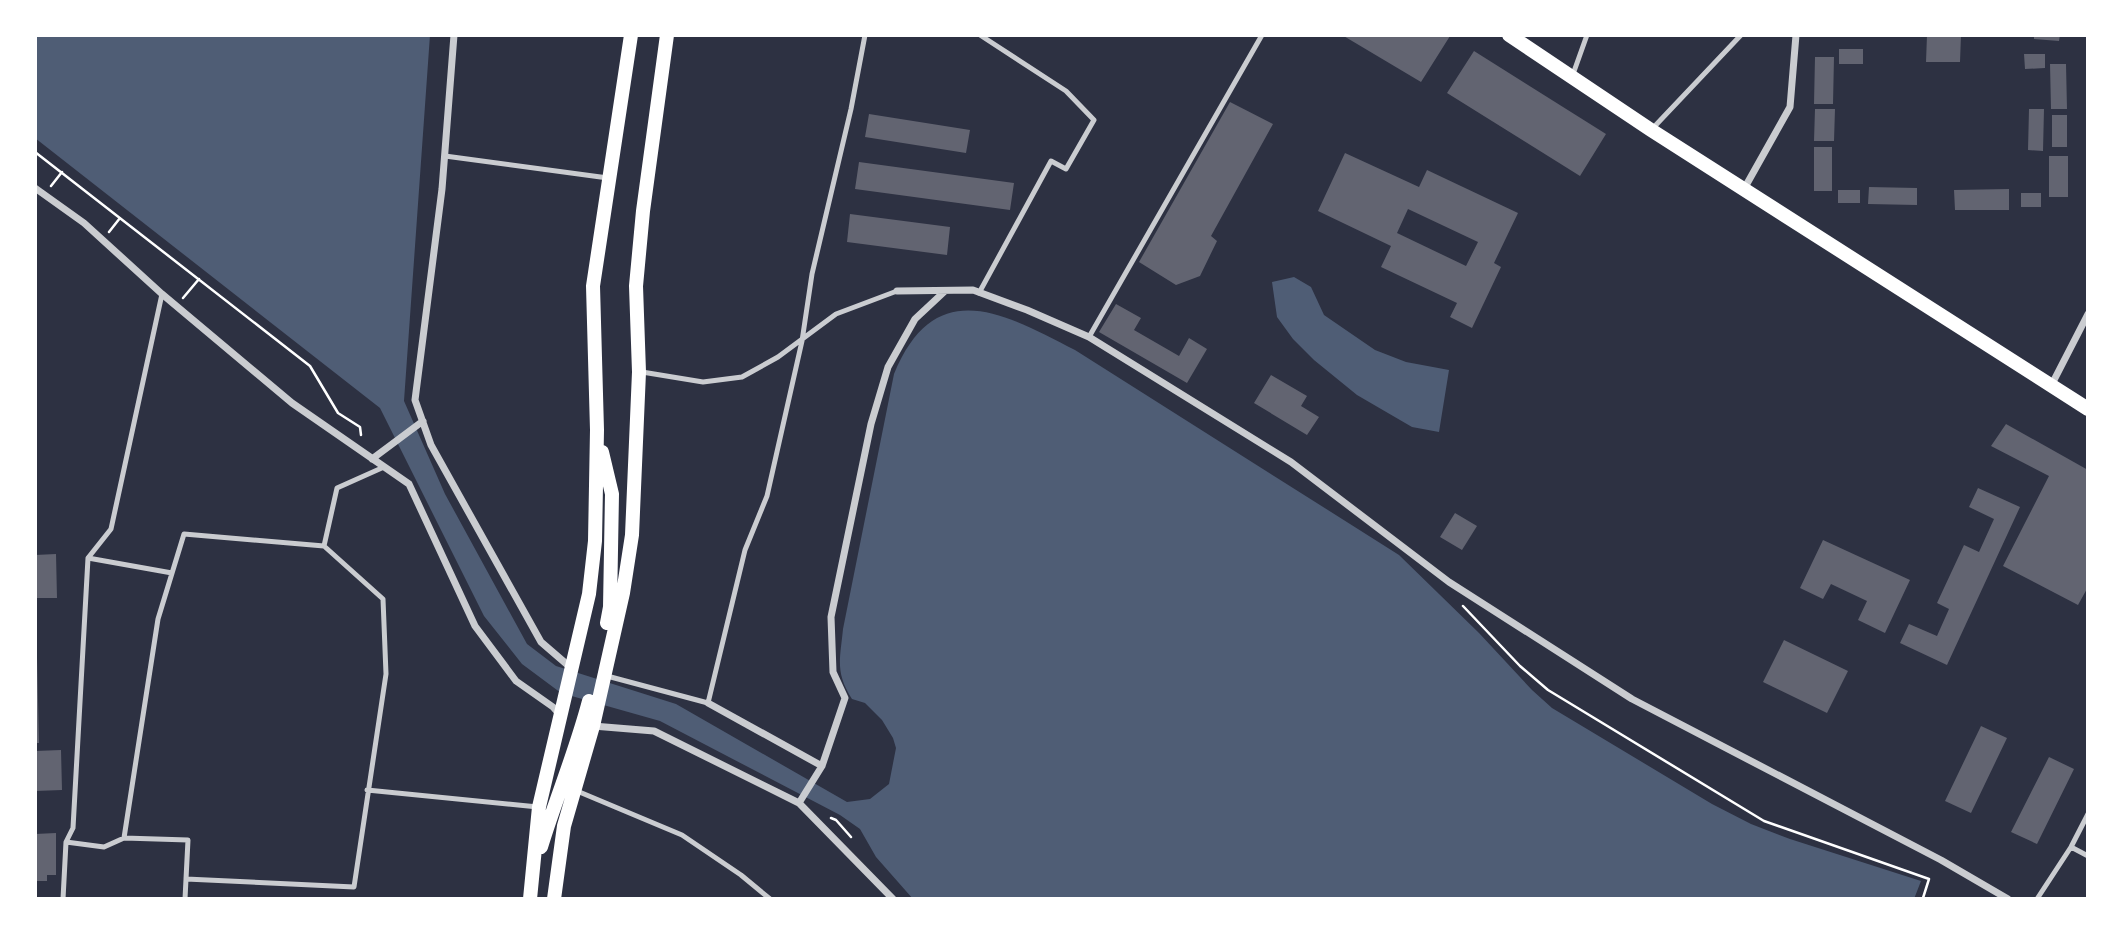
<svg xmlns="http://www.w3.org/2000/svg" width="2123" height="934" font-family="Literata,serif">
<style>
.water{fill:#4f5d75}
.building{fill:#626471;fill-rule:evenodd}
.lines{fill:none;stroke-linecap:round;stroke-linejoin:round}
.path{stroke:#fff;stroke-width:2.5}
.service{stroke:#caccd0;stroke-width:5}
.minor{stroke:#caccd0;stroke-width:7}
.secondary{stroke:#fff;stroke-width:14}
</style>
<rect width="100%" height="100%" fill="#2d3142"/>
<!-- water -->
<path class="water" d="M35,35H430L404,401L445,494L527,644L556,666L676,704L847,802L870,799L889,784L896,748L893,738L882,720L865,703L852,699C835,672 840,660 843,629L894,374C935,274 1004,313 1075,350L1399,555L1479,633L1532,690L1552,708L1712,804L1751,824L1790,839L1921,881L1914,899H913L876,857L860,829L840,815L660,721L561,693L522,664L484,616L380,408L35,138Z
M1294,277L1311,287L1324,315L1375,350L1406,362L1449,370L1439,432L1412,427L1357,395L1314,360L1293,339L1277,317L1272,282Z"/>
<!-- building -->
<path class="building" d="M1342,35H1448L1450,36L1421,82Z
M1927,35H1961L1960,62H1926Z
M2034,35H2060L2059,41L2034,39Z
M1839,49H1863V64H1839Z
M1474,51L1606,134L1580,176L1447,93Z
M2024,54H2045V68L2025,69Z
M1815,57H1834L1833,104H1814Z
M2050,64H2066L2067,109H2051Z
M1230,102L1273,124L1211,236L1217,241L1200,276L1176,285L1139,262Z
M1815,109H1835L1834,141H1814Z
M2029,109H2044L2043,151L2028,150Z
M869,114L970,130L966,153L865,137Z
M2052,115H2067V147H2052Z
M1814,147H1832V191H1814Z
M1345,153L1419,187L1427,170L1518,213L1494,263L1501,267L1472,328L1450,317L1457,303L1381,267L1391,246L1318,211ZM1408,209L1478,242L1466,266L1397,233Z
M2049,156H2068V197H2049Z
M859,162L1014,183L1010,210L855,189Z
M1869,187L1917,188V205L1868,204Z
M2009,189V210H1955L1954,190Z
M1838,190H1860V203H1838Z
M2021,193H2041V207H2021Z
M850,214L950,227L947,255L847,242Z
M1116,304L1141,318L1134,330L1179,356L1189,338L1207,349L1187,383L1099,332Z
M1271,375L1307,396L1301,406L1319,417L1307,435L1254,403Z
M2006,424L2088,470V587L2078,605L2003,566L2049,476L1991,446Z
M1978,488L2020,507L1947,665L1900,643L1909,624L1937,636L1949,609L1937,603L1964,545L1979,552L1994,519L1969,507Z
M1455,513L1477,526L1462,550L1440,537Z
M1823,540L1910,580L1885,633L1858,620L1867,601L1831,584L1823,599L1800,588Z
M56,554L57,598H35V555Z
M1784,640L1848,671L1827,713L1763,682Z
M35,657H37L39,743H35Z
M1981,726L2007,738L1971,813L1945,801Z
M61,750L62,790L35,791V751Z
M2049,757L2074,769L2037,844L2011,832Z
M56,833V875H47V881H35V834Z"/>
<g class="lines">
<!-- path -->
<path class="path" d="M35,152L310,366L338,413L360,427L361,435
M51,186L62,172
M109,232L120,218
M183,298L199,279
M1463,606L1520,666L1548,690L1764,821L1929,879L1923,898L1925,899
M831,818L836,820L851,837"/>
<!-- service -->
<path class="service" d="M1572,77L1587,35
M1653,128L1741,35
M445,156L608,178
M979,293L1051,161L1066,169L1094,120L1066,91L980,35
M1089,337L1262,35
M642,372L703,382L742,377L778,357L836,314L897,291
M88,558L172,573
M607,676L708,703L745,550L767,496L802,341L812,274L851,109L865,35
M367,790L538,807
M577,791L682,835L741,875L770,899
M124,838L188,840L186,879
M66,842L104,847L124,838L158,619L184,534L324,546
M2071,847L2088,856
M63,899L66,842L73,828L88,558L111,529L162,294
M185,899L186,879L354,887L386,674L383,599L324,546L337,488L384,467
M2037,899L2071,847L2088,814"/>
<!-- minor -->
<path class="minor" d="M454,35L442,189L415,400L431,445L541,642L570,667
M35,188L84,223L162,294L292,403L409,484L475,626L516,681L553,707L560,715
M1744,189L1790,107L1796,35
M897,291L973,290L1027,310L1089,337L1291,462L1449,582L1632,699L1941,860L2008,899
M2052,384L2088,314
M372,459L423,421
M708,703L822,766
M593,726L654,731L799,803L893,899
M799,803L822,766L845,698L833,672L831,617L871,424L888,367L915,319L945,291"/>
<!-- secondary -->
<path class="secondary" d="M1509,35L1651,130L2088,409
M602,452L612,494L610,607L607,623
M541,847C556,798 576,751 589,701
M530,899L539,807L589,594L595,541L597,430L593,286L631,35
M554,899L564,826L593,726L623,593L632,535L639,372L636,286L643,211L667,35"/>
</g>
<!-- border -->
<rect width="2123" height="934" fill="none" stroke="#ffffff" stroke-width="74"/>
</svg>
